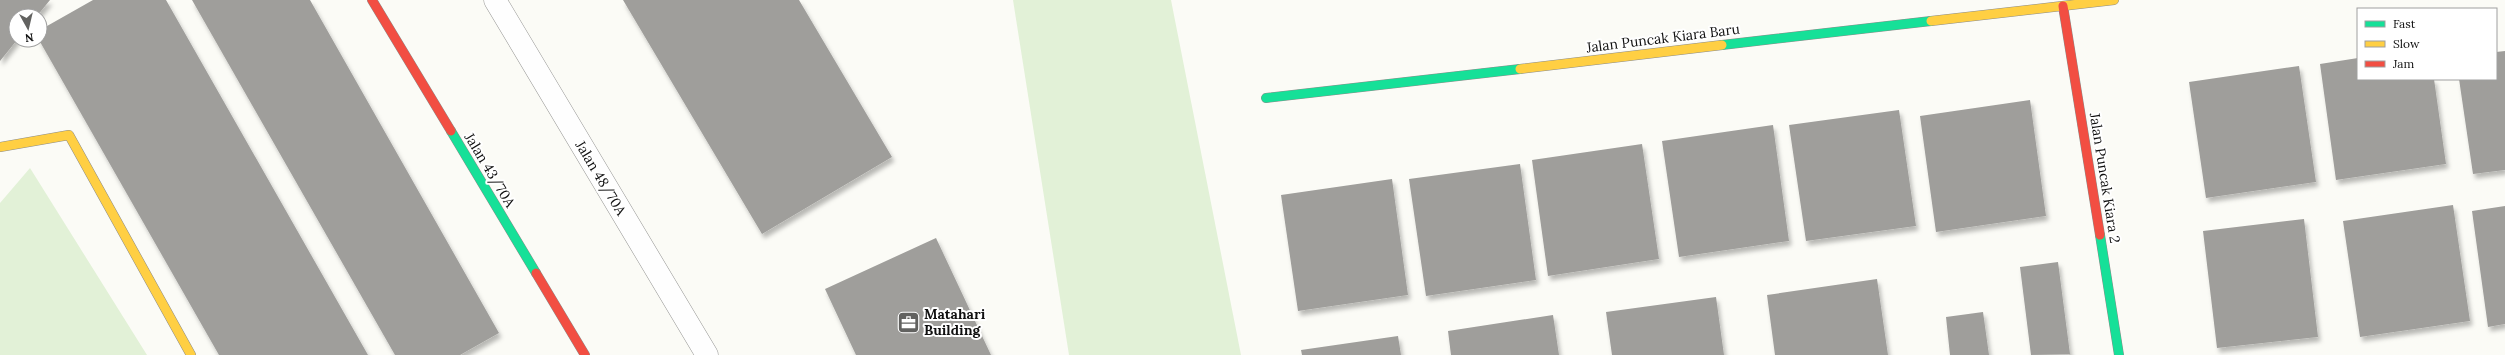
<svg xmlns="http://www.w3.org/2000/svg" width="2505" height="355" font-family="Lora,serif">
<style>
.green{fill:#e2f1d7}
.building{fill:#9f9e9b;filter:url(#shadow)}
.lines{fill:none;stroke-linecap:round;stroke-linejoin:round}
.street-casing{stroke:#969694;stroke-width:23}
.fast-casing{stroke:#8c8c8a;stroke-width:10}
.slow-casing{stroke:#8c8c8a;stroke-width:10}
.jam-casing{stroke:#8c8c8a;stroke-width:10}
.street{stroke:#fefefe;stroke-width:22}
.fast{stroke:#16e098;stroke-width:9}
.slow{stroke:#ffcf43;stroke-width:9}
.jam{stroke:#f24e42;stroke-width:9}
.labels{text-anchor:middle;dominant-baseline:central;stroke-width:4;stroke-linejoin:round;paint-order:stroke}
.street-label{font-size:14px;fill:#101010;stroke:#fff}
.poi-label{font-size:14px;font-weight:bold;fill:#101010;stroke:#fff;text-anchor:start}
</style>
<defs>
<filter id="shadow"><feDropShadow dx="2.5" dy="4.5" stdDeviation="2" flood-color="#0004"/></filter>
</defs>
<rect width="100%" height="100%" fill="#fbfbf6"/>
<!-- green -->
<path class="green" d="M1013,0H1171L1241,355H1069Z
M30,168L147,355H0V203Z"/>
<!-- building -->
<path class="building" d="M0,0H50L37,16H16L17,40L0,61Z
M93,0H166L368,355H219L39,40L40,30Z
M192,0H310L499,333L460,355H395Z
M623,0H799L892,157L762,234Z
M2505,51V170L2473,174L2459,79H2496V52Z
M2358,58V79H2434L2446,164L2336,180L2320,64Z
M2299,66L2316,182L2206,198L2189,82Z
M2030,100L2046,216L1936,232L1920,116Z
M1899,110L1916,226L1806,241L1789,125Z
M1773,125L1789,241L1679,257L1662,141Z
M1642,144L1659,259L1548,276L1532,160Z
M1520,164L1536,280L1426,296L1409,179Z
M1392,179L1408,295L1298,311L1281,195Z
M2453,205L2470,321L2360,337L2343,221Z
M2505,206V324L2488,327L2472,211Z
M2304,219L2318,337L2217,348L2203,231Z
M936,238L991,355H856L825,289Z
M2058,262L2070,354L2031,355L2020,267Z
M1877,279L1888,355H1775L1767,295Z
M1716,297L1724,355H1612L1606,312Z
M1983,312L1989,355H1950L1946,317Z
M1553,315L1559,355H1451L1448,331Z
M1398,336L1401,355H1302L1301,350Z"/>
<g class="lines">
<defs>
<path id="street" d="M495,0L707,355"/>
<path id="fast" d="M1722,45L1931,21
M1266,98L1520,69
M451,131L536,273
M2100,235L2119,355"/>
<path id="slow" d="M1931,21L2114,0
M1520,69L1722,45
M0,147L69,135L191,355"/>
<path id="jam" d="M372,0L451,131
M2063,6L2100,235
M536,273L585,355"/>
</defs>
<!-- street casing -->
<use href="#street" class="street-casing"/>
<!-- fast casing -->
<use href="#fast" class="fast-casing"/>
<!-- slow casing -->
<use href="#slow" class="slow-casing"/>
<!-- jam casing -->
<use href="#jam" class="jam-casing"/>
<!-- street -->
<use href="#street" class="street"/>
<!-- fast -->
<use href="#fast" class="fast"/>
<!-- slow -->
<use href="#slow" class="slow"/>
<!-- jam -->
<use href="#jam" class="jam"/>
</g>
<!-- icons -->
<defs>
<symbol id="office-square" viewBox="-11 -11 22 22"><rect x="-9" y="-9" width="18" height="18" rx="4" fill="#626260" stroke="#fff"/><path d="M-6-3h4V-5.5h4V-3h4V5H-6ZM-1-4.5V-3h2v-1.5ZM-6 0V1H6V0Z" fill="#fff"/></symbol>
</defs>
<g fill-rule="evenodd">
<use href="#office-square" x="896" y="310" width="25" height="25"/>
</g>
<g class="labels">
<!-- street labels -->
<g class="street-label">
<text transform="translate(1663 38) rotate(-7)">Jalan Puncak Kiara Baru</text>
<text transform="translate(490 170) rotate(59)">Jalan 43/70A</text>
<text transform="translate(601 178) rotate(59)">Jalan 48/70A</text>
<text transform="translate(2105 178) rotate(81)">Jalan Puncak Kiara 2</text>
</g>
<!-- poi labels -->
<g class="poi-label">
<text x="924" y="314">Matahari<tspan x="924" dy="16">Building</tspan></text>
</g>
</g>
<!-- legend -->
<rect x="2357" y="8" width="140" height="72" fill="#ffffff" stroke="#9f9f9f"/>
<rect x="2365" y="21" width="20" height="6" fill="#16e098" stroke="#9f9f9f"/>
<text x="2393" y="28" font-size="12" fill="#101010">Fast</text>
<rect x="2365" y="41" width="20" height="6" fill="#ffcf43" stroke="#9f9f9f"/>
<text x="2393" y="48" font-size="12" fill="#101010">Slow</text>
<rect x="2365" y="61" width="20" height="6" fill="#f24e42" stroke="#9f9f9f"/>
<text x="2393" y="68" font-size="12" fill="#101010">Jam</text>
<!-- north arrow -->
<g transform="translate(28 28) rotate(172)"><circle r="19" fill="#ffffff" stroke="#9f9f9f"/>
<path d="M0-3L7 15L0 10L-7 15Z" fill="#626260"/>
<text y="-6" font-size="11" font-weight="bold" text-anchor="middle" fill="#101010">N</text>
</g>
</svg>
